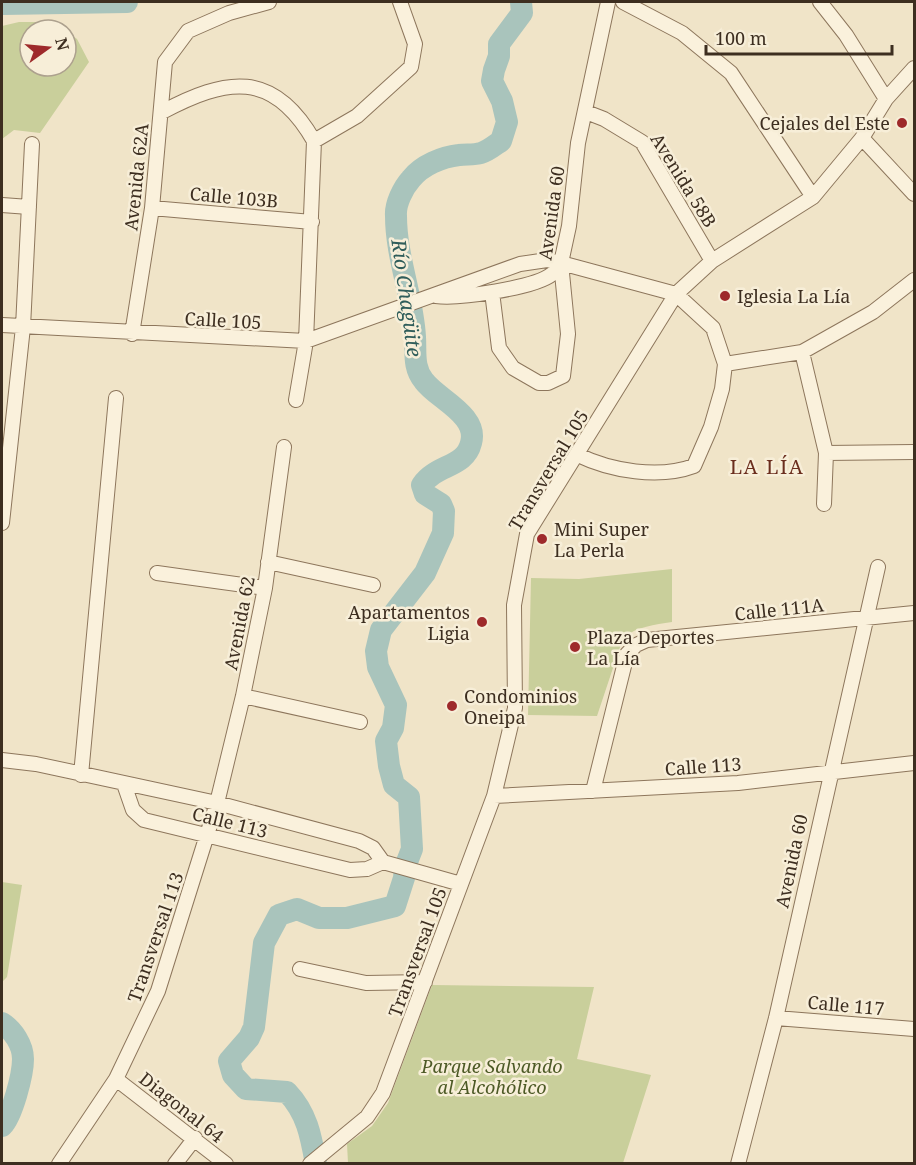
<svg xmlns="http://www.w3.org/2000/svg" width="916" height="1165" font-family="'Noto Serif',serif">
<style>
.green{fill:#c9cf9b}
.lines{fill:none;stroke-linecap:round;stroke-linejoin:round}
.river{stroke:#a9c4bc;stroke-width:22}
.street-casing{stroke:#8d765c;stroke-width:16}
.street{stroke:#faf1dc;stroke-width:14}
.poi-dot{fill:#9e2a2b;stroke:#f7eed8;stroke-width:2}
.labels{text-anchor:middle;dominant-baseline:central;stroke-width:5;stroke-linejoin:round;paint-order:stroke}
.poi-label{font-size:18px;fill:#3d2e20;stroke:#f7eed8;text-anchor:start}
.street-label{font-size:18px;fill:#3d2e20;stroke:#f7eed8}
.park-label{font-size:18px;font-style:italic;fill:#4d5a26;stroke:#f7eed8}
.water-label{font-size:20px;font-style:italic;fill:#2f5d5a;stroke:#f7eed8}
.neighbourhood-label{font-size:20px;letter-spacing:1.5px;fill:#6b2e1e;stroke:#f7eed8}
</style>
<rect width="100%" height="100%" fill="#f0e4c8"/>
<!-- green -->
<path class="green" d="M19,22H53L65,30H30V66H66V31L77,39L89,62L40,133L14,130L2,139V26Z
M672,569V622C654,625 638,626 623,638L597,716L528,715L531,578L579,579Z
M2,882L22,885L7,977L2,982Z
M432,985L594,987L577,1059L651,1075L623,1163H348L347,1144L372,1126L388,1103Z"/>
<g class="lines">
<!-- river -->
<path class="river" d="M2,4L127,2
M2,1023C13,1030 23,1045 23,1059C23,1075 12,1116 2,1126
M316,1164C311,1136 307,1113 287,1092L246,1089L233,1075L229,1061L249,1038L254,1027L264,943L279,915L297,909L319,918H347L395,906L404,878L405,867L412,849L409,797L394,785L389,766L386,741L393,728L396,705L378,667L376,651L381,630L425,573L443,533L444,511L441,504L425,494L422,485C436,464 465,468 471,443C479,415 437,399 424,381C413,368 416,353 415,337C413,297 396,257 396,216C395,204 403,188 411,179C422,165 442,157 459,155C466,154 474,155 481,153C488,151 495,145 501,141L507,122L502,101L492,81L494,70L499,56V44L522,13L521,2"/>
<defs>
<path id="street" d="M623,2L682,33L731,73L813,197
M820,2L846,35L886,99
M162,112C226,78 273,69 314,141
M586,112L604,119L642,142L712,261
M862,138L914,194
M314,141L357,116L411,67L415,44L400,2
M2,205L29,207
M152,208L312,222
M492,292L499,348L513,368L539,383H548L563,376L568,334L561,263L569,226L578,143L608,2
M436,296C458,299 535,288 552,274C555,272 558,266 561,263
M2,325L306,341L520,264L547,260L561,263L676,294L713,328L725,364L722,389L711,427L694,466C659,479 611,471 578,455
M132,334L152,208L165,62L188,31L229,13L269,2
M802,352L826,453L824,504
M725,364L802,352L873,312L914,280
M296,400L306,341L314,141
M826,453L914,452
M2,523L23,327L32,144
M268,562L373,585
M157,573L265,588
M243,696L360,722
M2,760L36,764L217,803L359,841L373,848L383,862
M81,775L116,398
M124,784L133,810L144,820L350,870L367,869L383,862L461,884
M593,791L627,654L636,645L647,640L914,613
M494,796L738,783L914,763
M300,969L366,983L425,982
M776,1018L914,1029
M116,1079L226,1164
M59,1164L116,1079L158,991L217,803L243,696L265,588L284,447
M175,1164L195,1138
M310,1164L367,1117L383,1093L494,796L515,708L514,605L527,534L676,294L712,261L813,197L862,138L886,99L914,68
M738,1164L776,1018L878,567"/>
</defs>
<!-- street casing -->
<use href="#street" class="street-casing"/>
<!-- street -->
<use href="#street" class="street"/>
</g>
<!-- markers -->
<g class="poi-dot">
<circle cx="902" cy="123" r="6"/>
<circle cx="725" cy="296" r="6"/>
<circle cx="542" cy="539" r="6"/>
<circle cx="482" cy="622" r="6"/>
<circle cx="575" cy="647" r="6"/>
<circle cx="452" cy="706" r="6"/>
</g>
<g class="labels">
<!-- poi labels -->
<g class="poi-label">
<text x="890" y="123" text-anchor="end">Cejales del Este</text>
<text x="737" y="296">Iglesia La Lía</text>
<text x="554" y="529">Mini Super<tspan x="554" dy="21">La Perla</tspan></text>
<text x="470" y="612" text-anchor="end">Apartamentos<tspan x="470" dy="21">Ligia</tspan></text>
<text x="587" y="637">Plaza Deportes<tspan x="587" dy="21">La Lía</tspan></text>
<text x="464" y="696">Condominios<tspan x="464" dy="21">Oneipa</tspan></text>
</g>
<!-- street labels -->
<g class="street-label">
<text transform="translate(136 177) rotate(-84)">Avenida 62A</text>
<text transform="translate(684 180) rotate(58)">Avenida 58B</text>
<text transform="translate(234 197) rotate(5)">Calle 103B</text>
<text transform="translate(551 213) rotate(-82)">Avenida 60</text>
<text transform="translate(223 320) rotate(3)">Calle 105</text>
<text transform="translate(548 470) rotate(-59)">Transversal 105</text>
<text transform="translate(779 609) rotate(-6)">Calle 111A</text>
<text transform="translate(239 623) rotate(-79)">Avenida 62</text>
<text transform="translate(703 766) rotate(-4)">Calle 113</text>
<text transform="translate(230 822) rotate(14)">Calle 113</text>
<text transform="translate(791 861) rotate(-78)">Avenida 60</text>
<text transform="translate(155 937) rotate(-71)">Transversal 113</text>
<text transform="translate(417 952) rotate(-70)">Transversal 105</text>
<text transform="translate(846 1005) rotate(5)">Calle 117</text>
<text transform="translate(182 1107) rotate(38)">Diagonal 64</text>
</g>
<!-- park labels -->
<g class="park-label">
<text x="492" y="1066">Parque Salvando<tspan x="492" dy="21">al Alcohólico</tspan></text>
</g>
<!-- water labels -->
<g class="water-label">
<text transform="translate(407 298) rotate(82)">Río Chagüite</text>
</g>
<!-- neighbourhood labels -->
<g class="neighbourhood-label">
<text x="767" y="466">LA LÍA</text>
</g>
</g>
<!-- border -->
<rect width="916" height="1165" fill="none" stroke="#3d2e20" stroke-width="6"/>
<!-- north arrow -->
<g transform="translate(48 48) rotate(75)"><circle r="28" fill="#f7eed8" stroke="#ada18e" stroke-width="1.5"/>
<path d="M0-4.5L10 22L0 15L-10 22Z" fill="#9e2a2b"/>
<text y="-9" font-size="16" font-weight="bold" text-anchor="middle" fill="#3d2e20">N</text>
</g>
<!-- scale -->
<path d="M706 45v9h186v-9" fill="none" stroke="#3d2e20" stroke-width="3"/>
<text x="715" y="45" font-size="18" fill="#3d2e20" stroke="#f7eed8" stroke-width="4.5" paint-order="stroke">100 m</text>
</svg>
